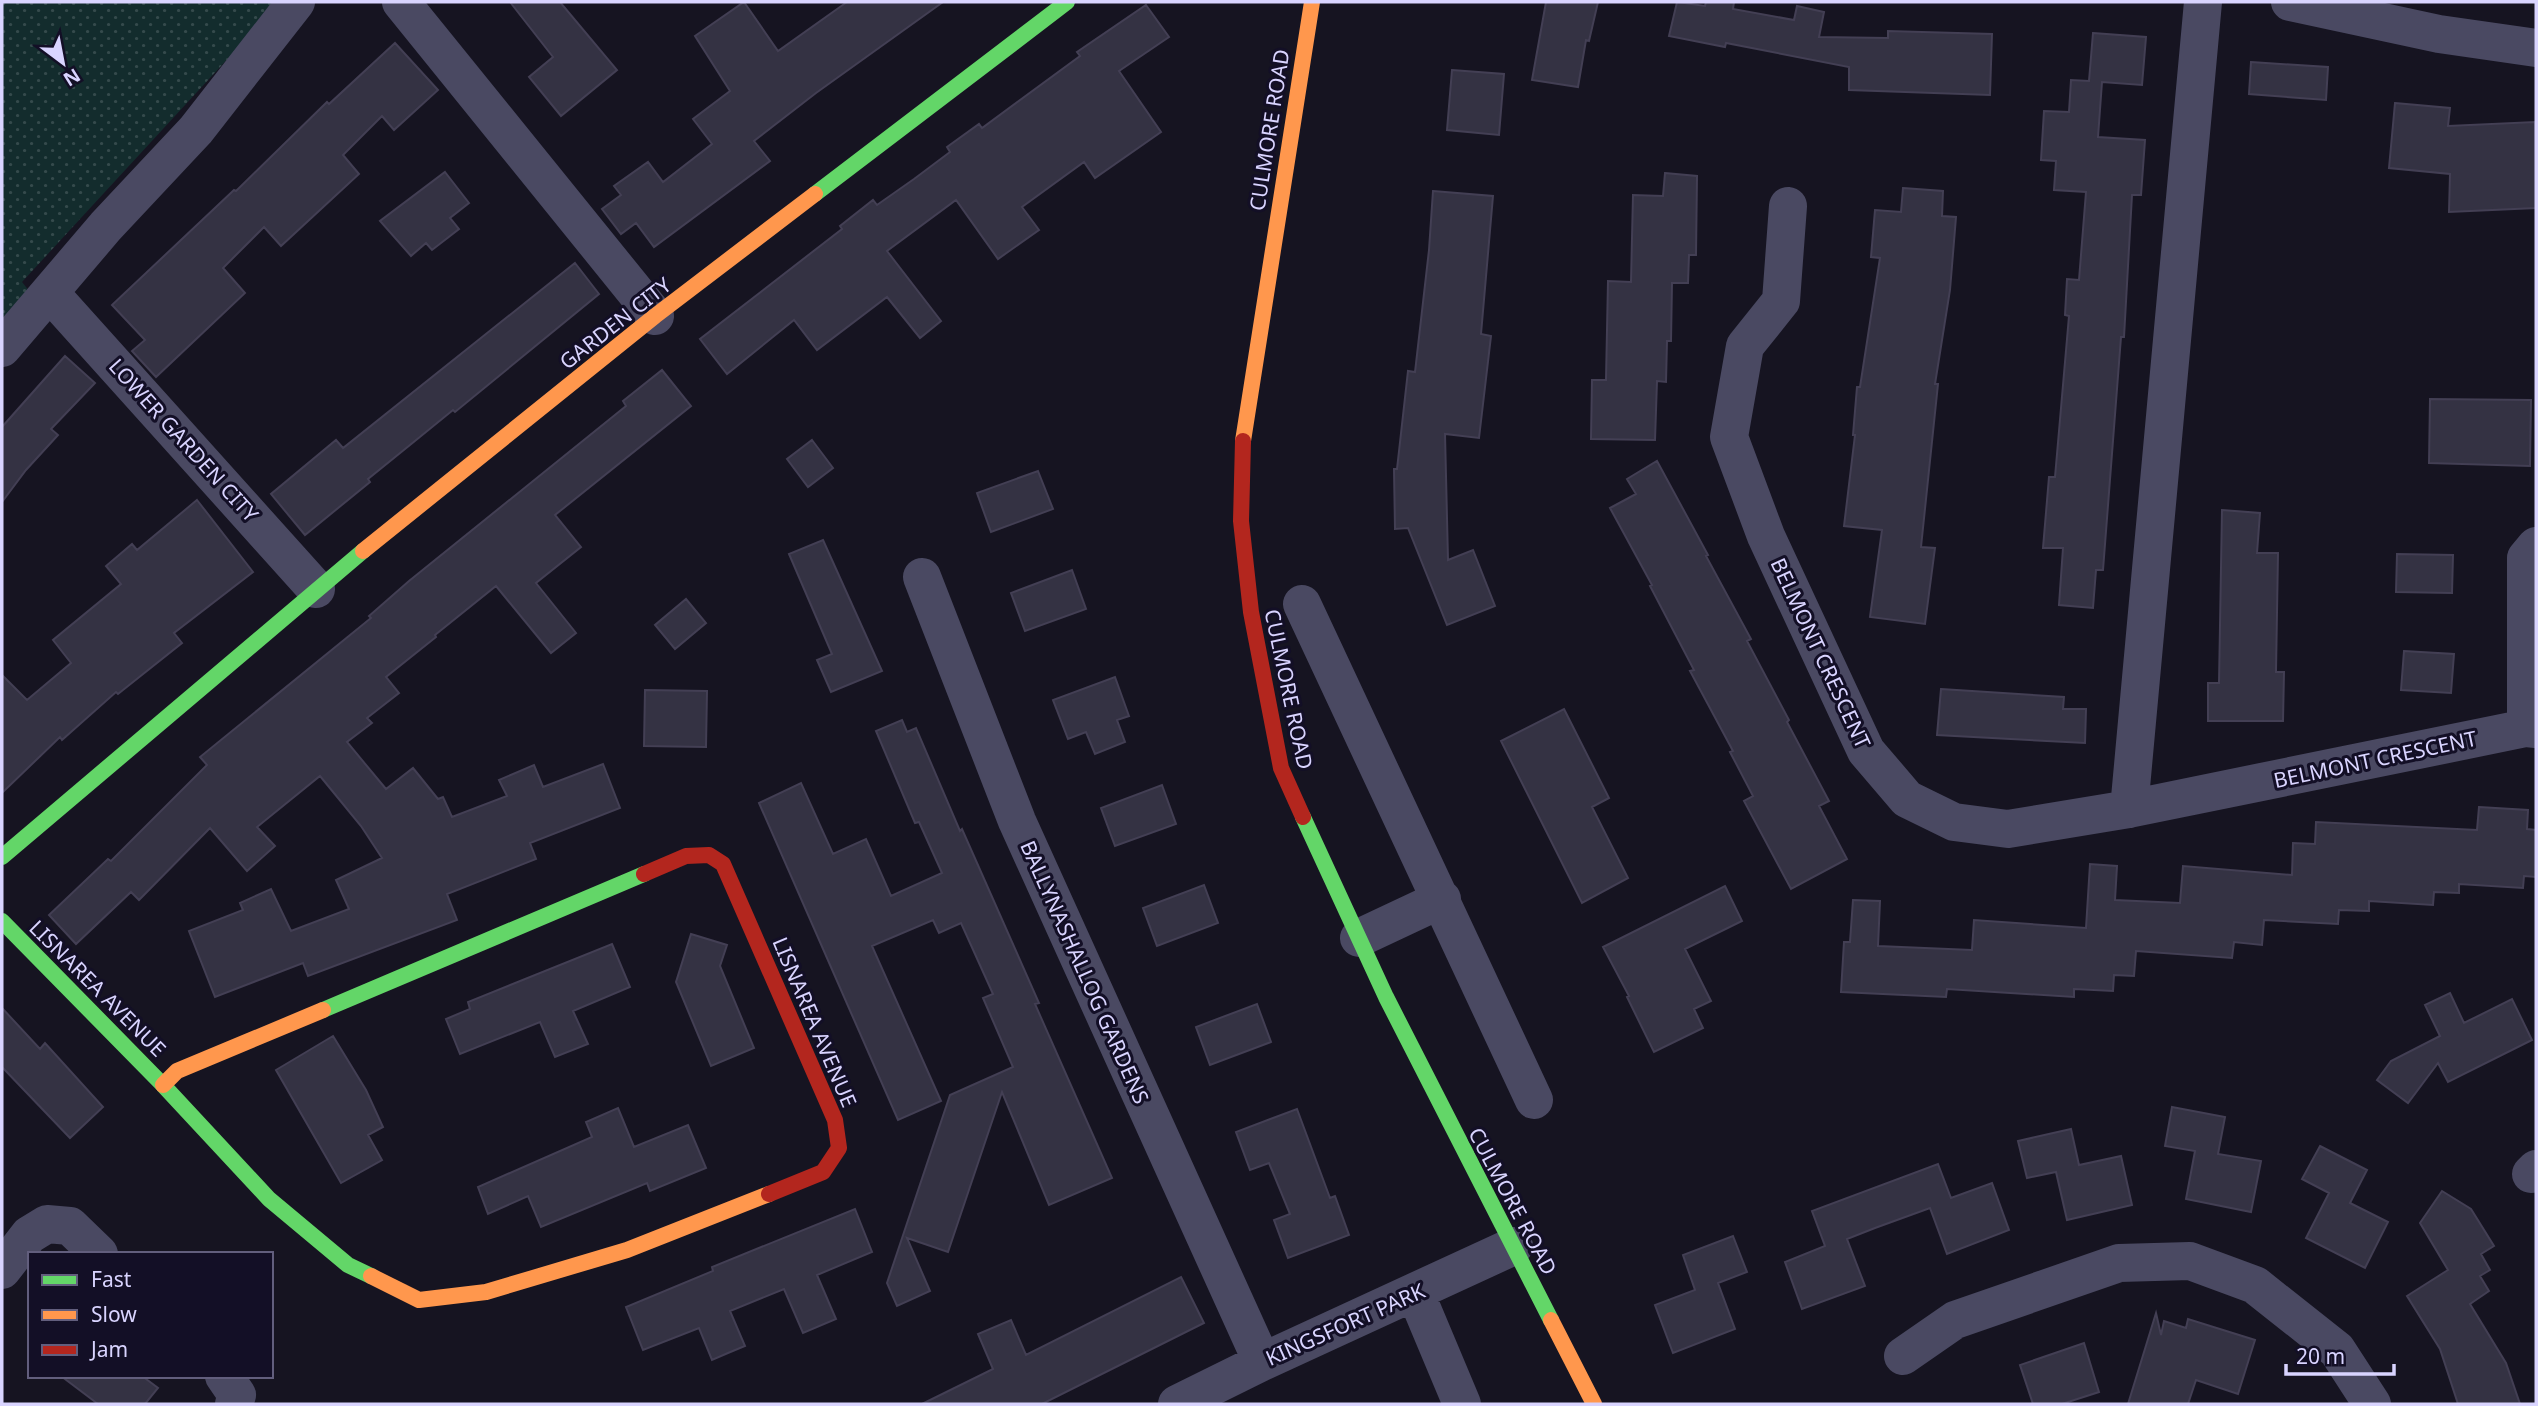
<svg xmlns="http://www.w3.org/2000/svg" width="2538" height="1406" font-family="'Noto Sans',sans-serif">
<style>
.park{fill:url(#park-dots)}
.building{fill:#343243;stroke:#433f54;stroke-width:2}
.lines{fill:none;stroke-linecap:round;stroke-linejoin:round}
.street{stroke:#4a4962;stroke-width:38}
.fast{stroke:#63d668;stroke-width:16}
.slow{stroke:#ff974d;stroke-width:16}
.jam{stroke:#b3261e;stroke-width:16}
.labels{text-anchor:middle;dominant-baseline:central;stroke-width:6;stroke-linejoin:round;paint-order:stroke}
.street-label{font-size:21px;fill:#d9d4ff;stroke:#130f26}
</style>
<defs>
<pattern id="park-dots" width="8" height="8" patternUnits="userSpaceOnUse" patternTransform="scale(1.75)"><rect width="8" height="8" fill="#132c2d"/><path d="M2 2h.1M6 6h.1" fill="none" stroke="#354a4c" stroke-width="1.8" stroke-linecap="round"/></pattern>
</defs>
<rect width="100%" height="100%" fill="#161421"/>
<!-- park -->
<path class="park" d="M2,2H280L22,282L46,312L2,351Z"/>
<!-- building -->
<path class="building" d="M510,2H560L617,70L561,116L529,77L553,57Z
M744,2L778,51L847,2H943L816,93L754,141L770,161L654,247L636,223L621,234L602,209L621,195L614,186L648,162L663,182L712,144L693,119L730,91L695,36Z
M1546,2H1598L1589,41L1586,40L1578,87L1532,80Z
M1677,2L1705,6L1706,2H1734L1733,9L1794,20L1797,6L1824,12L1819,37L1888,38V31L1992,34L1990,95L1849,90V67L1726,43L1725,47L1669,36Z
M1146,5L1169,37L1119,71L1161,132L1095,178L1084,162L1022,207L1039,230L998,259L956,200L887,251L941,321L920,338L887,297L817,350L794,320L727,374L700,339L842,229L840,226L873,200L877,205L914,179L950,152L947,147L979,124L982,128L1080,56L1077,52Z
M2093,33L2146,37L2142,85L2102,82L2098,137L2145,140L2141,195H2132L2124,337H2121L2103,570H2096L2093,608L2059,605L2063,548H2043L2049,477H2055L2069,316L2065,315L2067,279L2079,280L2086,192L2054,190L2056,161L2041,160L2044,111L2069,112L2071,80L2089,81Z
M395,43L438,90L394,130L382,116L343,155L359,174L281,246L264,227L223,268L245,293L156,377L132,351L145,340L112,305L234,190L236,191L327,102L329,104Z
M2251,62L2328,67L2326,100L2249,94Z
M1452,70L1504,74L1499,135L1447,130Z
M2395,103L2450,108L2448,126L2535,122L2536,208L2449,212L2450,174L2389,168Z
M445,172L469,203L450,218L459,229L432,250L426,243L411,256L380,221Z
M1665,173L1697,176L1696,255H1689L1688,283H1672L1671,341H1667L1666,382L1657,381L1655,440L1591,439L1592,380H1606L1608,281L1631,282L1633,195L1663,196Z
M1903,188L1943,191L1942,216L1956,217L1950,290L1935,384H1938L1921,547L1935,548L1925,624L1870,617L1882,530L1844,526L1855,435H1853L1857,387H1860L1880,258L1871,257L1875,210L1901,212Z
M1433,191L1493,196L1481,334L1491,336L1479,438L1445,434L1448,560L1473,550L1495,606L1447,625L1408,528L1395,529L1394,469H1397L1408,371L1415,372L1429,250Z
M575,263L599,294L455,412L453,410L410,445L368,479L370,482L305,535L271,494L336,440L343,448Z
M65,356L95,383L51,429L58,435L26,470L2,502V427Z
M662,370L691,406L555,515L581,547L536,583L576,633L551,653L496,586L435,635L436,637L386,677L399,693L367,718L372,723L347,742L386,789L413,768L438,799L443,797L452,817L507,796L499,780L534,765L543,787L603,764L620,808L530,843L536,859L447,894L457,920L308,976L303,963L215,997L189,931L243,910L240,903L271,889L291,931L349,909L336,880L382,858L361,826L320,776L257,827L275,846L247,871L210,828L139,900L131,892L76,944L49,915L108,859L111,861L207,765L200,757L371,618L369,616L409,581L626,406L623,401Z
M2430,399L2531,400L2530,466L2429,463Z
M812,440L833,468L808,487L787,459Z
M1657,461L1708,555L1706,556L1751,639L1747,641L1789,720L1787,722L1829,801L1819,806L1847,859L1791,889L1744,801L1753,796L1730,752L1733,751L1690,671L1694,670L1650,586L1652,585L1610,508L1636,494L1627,479Z
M1038,471L1053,509L991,532L977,493Z
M197,500L253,572L174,633L182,643L118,694L116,692L62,740L60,737L2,793V675L27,700L71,663L53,640L121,584L106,566L132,544L137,550Z
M2222,510L2260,513L2257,553H2278L2276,672H2284L2283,721H2208V683H2219Z
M823,540L882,671L831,692L817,660L832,654L789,554Z
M2397,554L2453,555L2452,593L2396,592Z
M1072,570L1086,609L1025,631L1011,593Z
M686,599L706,623L675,649L655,625Z
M2404,651L2454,654L2451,693L2401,690Z
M1115,677L1129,716L1117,720L1125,742L1095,754L1086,732L1068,739L1053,700Z
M1941,689L2064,697L2063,709H2086L2085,743L1937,735Z
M645,690L707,691L706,747L644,746Z
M1564,709L1609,798L1592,807L1628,878L1582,903L1501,741Z
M902,720L907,732L916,728L960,831L962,829L1039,1003L1035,1004L1112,1178L1049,1205L1002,1092L948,1252L907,1238L930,1291L897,1306L887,1283L950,1095L1013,1067L983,998L993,994L961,923L939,933L933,920L872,946L941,1101L898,1120L759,803L801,783L833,854L866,839L891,896L942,873L919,822L915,823L876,731Z
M1162,785L1176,824L1115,846L1101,808Z
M2479,807L2528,810L2527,829L2536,830V877L2524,876L2523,888L2459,884V893L2434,892L2433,905L2369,901V911L2339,910L2338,924L2264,920L2262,945L2234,942L2232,958L2136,951L2134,976L2114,975L2113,991L2074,989V997L1947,989L1946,997L1841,992L1844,942H1850L1853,900L1880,901L1878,946L1972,950L1974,920L2086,928L2090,864L2117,866L2115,900L2180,903L2183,866L2292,875L2293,843L2315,844L2316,822L2477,830Z
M1204,885L1218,923L1157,946L1143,908Z
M1725,886L1742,921L1685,949L1711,1001L1694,1009L1703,1028L1654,1052L1627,997L1629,996L1603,947Z
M691,934L727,945L720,966L754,1048L711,1066L676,982Z
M612,944L630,987L573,1011L588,1044L555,1057L540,1022L460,1054L446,1019L470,1009L468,1002Z
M2450,993L2464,1023L2512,999L2532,1040L2448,1082L2438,1063L2408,1103L2377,1080L2391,1061L2440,1036L2425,1005Z
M1257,1004L1271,1042L1210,1065L1196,1027Z
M2,1008L40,1049L45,1043L103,1107L70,1138L2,1067Z
M333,1036L366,1090L383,1127L368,1135L382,1160L341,1183L276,1070Z
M2172,1107L2225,1117L2218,1154L2261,1161L2251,1212L2186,1199L2195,1151L2165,1146Z
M618,1108L634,1147L688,1125L706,1168L650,1191L647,1183L541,1227L528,1196L488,1214L478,1187L592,1137L586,1122Z
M1297,1109L1330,1198L1335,1196L1349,1235L1288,1258L1274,1220L1290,1214L1269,1163L1250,1170L1236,1132Z
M2071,1129L2079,1165L2121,1156L2132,1205L2067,1220L2056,1172L2027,1178L2018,1141Z
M2320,1146L2367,1170L2350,1203L2388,1222L2365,1268L2306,1238L2329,1193L2302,1179Z
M1938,1164L1951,1198L1992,1183L2009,1230L1947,1254L1930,1208L1875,1228L1847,1239L1865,1286L1802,1309L1785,1262L1825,1246L1812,1211Z
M2442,1191L2471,1209L2494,1246L2481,1254L2490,1270L2480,1276L2489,1291L2470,1304L2506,1363L2520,1404H2458L2440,1349L2407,1296L2448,1270L2420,1223Z
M855,1209L872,1252L817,1275L836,1319L803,1333L784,1289L730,1311L745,1346L728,1353L712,1360L699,1328L643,1350L626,1307L713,1271L712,1267Z
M1733,1236L1747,1272L1718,1283L1735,1329L1673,1353L1655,1305L1695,1290L1683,1255Z
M1181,1277L1204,1323L1042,1404H922L993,1369L978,1334L1011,1320L1026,1355Z
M2156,1313L2161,1335L2164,1321L2186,1328L2188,1319L2255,1340L2238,1394L2196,1380L2188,1404H2128Z
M2084,1343L2099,1392L2062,1404H2033L2020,1365Z
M61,1376H142L158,1388L145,1404H98Z"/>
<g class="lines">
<!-- street -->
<path class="street" d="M401,2L655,316
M2290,2L2439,34L2536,48
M1788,206L1781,301L1745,346L1729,437L1766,536L1866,751L1907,799L1954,822L2008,829L2129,809L2526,728L2536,729
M50,293L316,589
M2,348L106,226L196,130L296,2
M922,577L1017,821L1262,1362
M1302,604L1534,1100
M2526,728V558L2536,546
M2129,809L2203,2
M1359,938L1442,899
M2531,1174L2536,1169
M2,1270L29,1235L47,1224L70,1226L99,1254
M1415,1292L1462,1404
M1903,1356L1955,1320L2119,1263L2190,1261L2255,1285L2337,1350L2372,1404
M224,1376L237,1395L234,1404
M1177,1404L1262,1362L1514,1246"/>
<!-- fast -->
<path class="fast" d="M815,194L1067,2
M1303,817L1386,997L1551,1320
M2,857L363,551
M2,921L163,1085L269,1199L348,1265L371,1276
M323,1010L644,874"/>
<!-- slow -->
<path class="slow" d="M1243,441L1312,2
M363,551L655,316L815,194
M163,1085L177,1071L323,1010
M371,1276L419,1300L486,1292L627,1250L769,1194
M1551,1320L1594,1404"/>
<!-- jam -->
<path class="jam" d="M1243,441L1241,521L1251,612L1281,768L1303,817
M644,874L686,856L709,855L723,864L835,1120L839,1148L823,1172L769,1194"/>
</g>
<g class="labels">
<!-- street labels -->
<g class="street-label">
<text transform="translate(1269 130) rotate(-81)">CULMORE ROAD</text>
<text transform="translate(615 323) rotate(-38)">GARDEN CITY</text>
<text transform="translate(184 440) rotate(48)">LOWER GARDEN CITY</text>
<text transform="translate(1821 653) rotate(65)">BELMONT CRESCENT</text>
<text transform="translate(1289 689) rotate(78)">CULMORE ROAD</text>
<text transform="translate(2375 759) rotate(-12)">BELMONT CRESCENT</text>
<text transform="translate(1085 972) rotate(66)">BALLYNASHALLOG GARDENS</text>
<text transform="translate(98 988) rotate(45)">LISNAREA AVENUE</text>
<text transform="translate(815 1022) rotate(67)">LISNAREA AVENUE</text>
<text transform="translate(1513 1201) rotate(62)">CULMORE ROAD</text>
<text transform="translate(1345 1324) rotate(-24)">KINGSFORT PARK</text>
</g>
</g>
<!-- border -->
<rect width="2538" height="1406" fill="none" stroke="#d9d4ff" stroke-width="7"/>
<!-- legend -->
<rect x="28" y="1252" width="245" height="126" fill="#130f26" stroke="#625e7d" stroke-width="2"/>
<rect x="42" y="1275" width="35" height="10" fill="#63d668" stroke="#625e7d" stroke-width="2"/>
<text x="91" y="1287" font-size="21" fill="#d9d4ff">Fast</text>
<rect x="42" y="1310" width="35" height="10" fill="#ff974d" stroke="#625e7d" stroke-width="2"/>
<text x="91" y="1322" font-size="21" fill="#d9d4ff">Slow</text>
<rect x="42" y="1345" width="35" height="10" fill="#b3261e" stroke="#625e7d" stroke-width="2"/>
<text x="91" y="1357" font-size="21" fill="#d9d4ff">Jam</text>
<!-- north arrow -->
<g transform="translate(63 63) rotate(148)" stroke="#130f26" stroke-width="5" paint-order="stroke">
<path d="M0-5L12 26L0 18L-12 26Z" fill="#d9d4ff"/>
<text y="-10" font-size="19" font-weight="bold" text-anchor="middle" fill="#d9d4ff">N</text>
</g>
<!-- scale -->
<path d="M2286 1364v10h108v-10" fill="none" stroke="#d9d4ff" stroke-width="3.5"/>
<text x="2296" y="1364" font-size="21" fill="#d9d4ff" stroke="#130f26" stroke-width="5" paint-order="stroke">20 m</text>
</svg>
